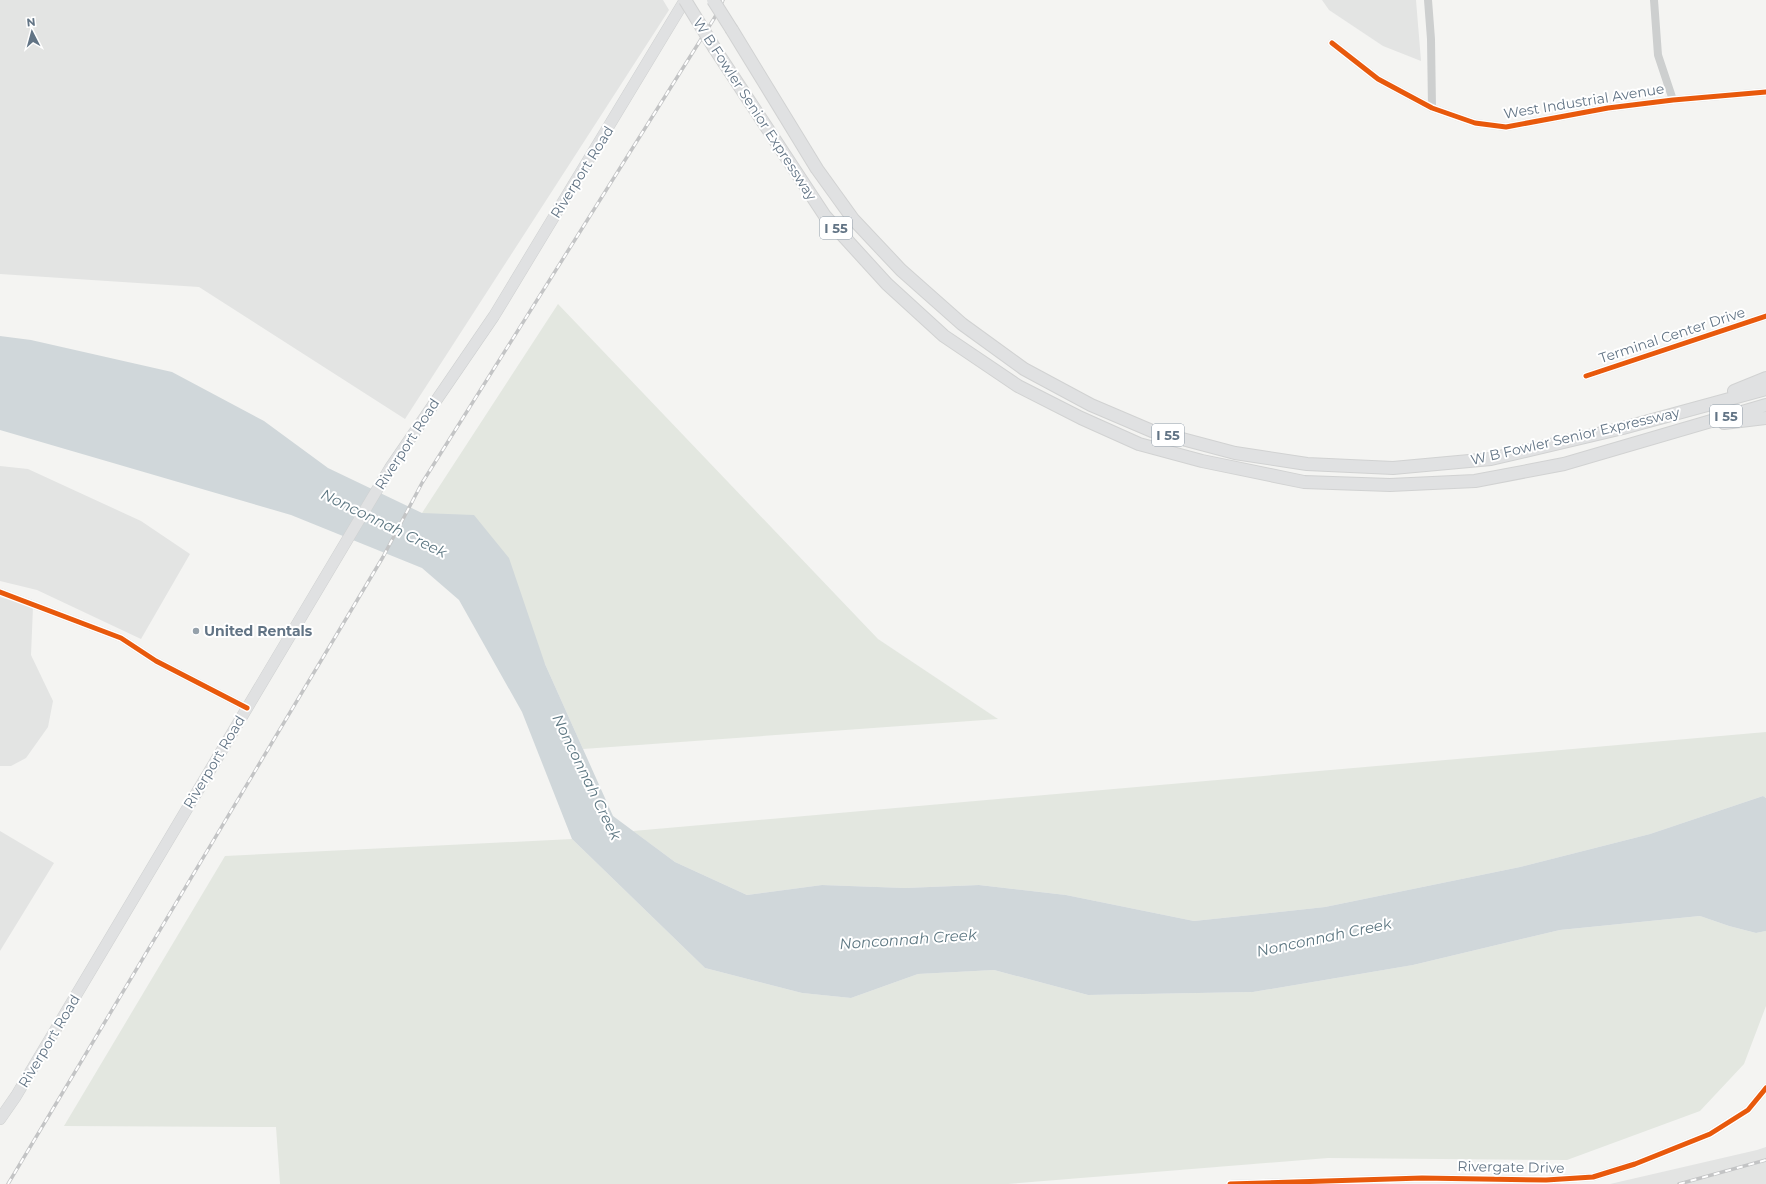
<svg xmlns="http://www.w3.org/2000/svg" width="1766" height="1184" font-family="Montserrat,sans-serif">
<style>
.built{fill:#e3e4e3}
.green{fill:#e3e7e0}
.water{fill:#d0d7da}
.lines{fill:none;stroke-linecap:round;stroke-linejoin:round}
.major-casing{stroke:#cfd1d1;stroke-width:12}
.highway-casing{stroke:#d1d2d2;stroke-width:14}
.minor{stroke:#cdcfcf;stroke-width:8}
.major{stroke:#e0e1e2;stroke-width:11}
.highway{stroke:#e0e1e2;stroke-width:12}
.rail-casing{stroke:#c3c4c5;stroke-width:3.5}
.rail{stroke:#fff;stroke-width:2;stroke-dasharray:6;stroke-linecap:butt}
.highway-bridge-casing{stroke:#d1d2d2;stroke-width:14;stroke-linecap:butt}
.highway-bridge{stroke:#e0e1e2;stroke-width:12}
.cycleway-casing{stroke:#fff;stroke-width:8}
.cycleway{stroke:#e8590c;stroke-width:5}
.poi-dot{fill:#95a1ab;stroke:#fff;stroke-width:1.5}
.labels{text-anchor:middle;dominant-baseline:central;stroke-width:4;stroke-linejoin:round;paint-order:stroke}
.shield{fill:#fff;stroke:#919eaa;stroke-width:1}
.shield-label{font-size:13px;font-weight:bold;fill:#627485}
.street-label{font-size:14px;fill:#627485;stroke:#fff}
.poi-label{font-size:14px;font-weight:bold;fill:#627485;stroke:#fff;text-anchor:start}
.water-label{font-size:15px;font-style:italic;fill:#5d7782;stroke:#fff}
</style>
<rect width="100%" height="100%" fill="#f4f4f2"/>
<!-- built -->
<path class="built" d="M0,0H663L669,10L405,419L199,287L0,274Z
M1322,0H1416L1421,61L1383,46L1329,10Z
M0,466L28,469L141,521L190,554L141,639L37,590L0,581Z
M0,597L33,607L31,655L53,701L48,727L26,758L11,766H0Z
M0,831L54,863L0,951Z
M1766,1147V1184H1610L1757,1150Z"/>
<!-- green -->
<path class="green" d="M558,304L878,639L998,719L583,749L545,664L422,513Z
M1766,732V798L1763,796L1650,834L1520,867L1325,907L1194,921L1066,895L979,885L905,888L822,885L747,895L675,862L633,831Z
M572,839L705,968L802,993L851,998L918,974L994,970L1088,995L1253,992L1413,965L1560,930L1700,916L1729,926L1756,933L1766,931V1006L1744,1064L1700,1111L1567,1160L1328,1158L1008,1184H280L276,1127L64,1126L225,856Z"/>
<!-- water -->
<path class="water" d="M0,336L31,340L172,372L264,421L328,468L422,513L474,515L509,558L545,664L613,816L675,862L747,895L822,885L905,888L979,885L1066,895L1194,921L1325,907L1520,867L1650,834L1763,796L1766,798V931L1756,933L1729,926L1700,916L1560,930L1413,965L1253,992L1088,995L994,970L918,974L851,998L802,993L705,968L572,839L522,712L459,600L422,568L291,515L0,430Z"/>
<g class="lines">
<defs>
<path id="major" d="M0,1119L16,1096L390,468L494,316L685,0"/>
<path id="highway" d="M732,30L817,169L853,219L901,270L962,324L1024,369L1091,405L1152,431L1235,453L1307,464L1393,468L1491,459L1623,428L1766,389
M715,49L825,216L887,284L944,336L1018,386L1081,418L1139,444L1202,461L1304,482L1390,485L1475,481L1564,464L1766,405
M1734,391L1766,378
M1724,423L1766,418"/>
</defs>
<!-- major casing -->
<use href="#major" class="major-casing"/>
<!-- highway casing -->
<use href="#highway" class="highway-casing"/>
<!-- minor -->
<path class="minor" d="M1428,0L1431,39L1432,108
M1654,0L1658,55L1673,100
M1332,43L1378,79L1432,108L1475,123L1506,127L1608,108L1673,100L1766,92
M1586,376L1766,316
M0,592L121,638L156,661L247,708
M1230,1184L1422,1178L1546,1180L1593,1177L1635,1164L1710,1134L1748,1110L1766,1088"/>
<!-- major -->
<use href="#major" class="major"/>
<!-- highway -->
<use href="#highway" class="highway"/>
<defs>
<path id="rail" d="M8,1184L383,557L422,483L715,17L723,0
M1679,1184L1766,1160"/>
</defs>
<!-- rail casing -->
<use href="#rail" class="rail-casing"/>
<!-- rail -->
<use href="#rail" class="rail"/>
<defs>
<path id="highway-bridge" d="M685,0L715,49
M713,0L732,30"/>
</defs>
<!-- highway-bridge casing -->
<use href="#highway-bridge" class="highway-bridge-casing"/>
<!-- highway-bridge -->
<use href="#highway-bridge" class="highway-bridge"/>
<defs>
<path id="cycleway" d="M1332,43L1378,79L1432,108L1475,123L1506,127L1608,108L1673,100L1766,92
M1586,376L1766,316
M0,592L121,638L156,661L247,708
M1230,1184L1422,1178L1546,1180L1593,1177L1635,1164L1710,1134L1748,1110L1766,1088"/>
</defs>
<!-- cycleway casing -->
<use href="#cycleway" class="cycleway-casing"/>
<!-- cycleway -->
<use href="#cycleway" class="cycleway"/>
</g>
<!-- markers -->
<circle class="poi-dot" cx="196" cy="631" r="4"/>
<g class="labels">
<!-- shield labels -->
<g class="shield">
<rect x="820" y="217" width="32" height="22" rx="3"/>
<rect x="1710" y="405" width="32" height="22" rx="3"/>
<rect x="1152" y="424" width="32" height="22" rx="3"/>
</g>
<g class="shield-label">
<text x="836" y="228">I 55</text>
<text x="1726" y="416">I 55</text>
<text x="1168" y="435">I 55</text>
</g>
<!-- street labels -->
<g class="street-label">
<text transform="translate(1584 101) rotate(-9)">West Industrial Avenue</text>
<text transform="translate(755 109) rotate(57)">W B Fowler Senior Expressway</text>
<text transform="translate(582 172) rotate(-58)">Riverport Road</text>
<text transform="translate(1672 335) rotate(-18)">Terminal Center Drive</text>
<text transform="translate(1575 436) rotate(-13)">W B Fowler Senior Expressway</text>
<text transform="translate(407 444) rotate(-57)">Riverport Road</text>
<text transform="translate(214 762) rotate(-59)">Riverport Road</text>
<text transform="translate(49 1041) rotate(-59)">Riverport Road</text>
<text transform="translate(1511 1167) rotate(1)">Rivergate Drive</text>
</g>
<!-- poi labels -->
<g class="poi-label">
<text x="204" y="631">United Rentals</text>
</g>
<!-- water labels -->
<g class="water-label">
<text transform="translate(384 523) rotate(26)">Nonconnah Creek</text>
<text transform="translate(587 777) rotate(64)">Nonconnah Creek</text>
<text transform="translate(1324 937) rotate(-12)">Nonconnah Creek</text>
<text transform="translate(908 939) rotate(-4)">Nonconnah Creek</text>
</g>
</g>
<!-- north arrow -->
<g transform="translate(32 32) rotate(354)" stroke="#ffffff" stroke-width="3" paint-order="stroke">
<path d="M0-3L7 15L0 10L-7 15Z" fill="#627485"/>
<text y="-6" font-size="11" font-weight="bold" text-anchor="middle" fill="#627485">N</text>
</g>
</svg>
